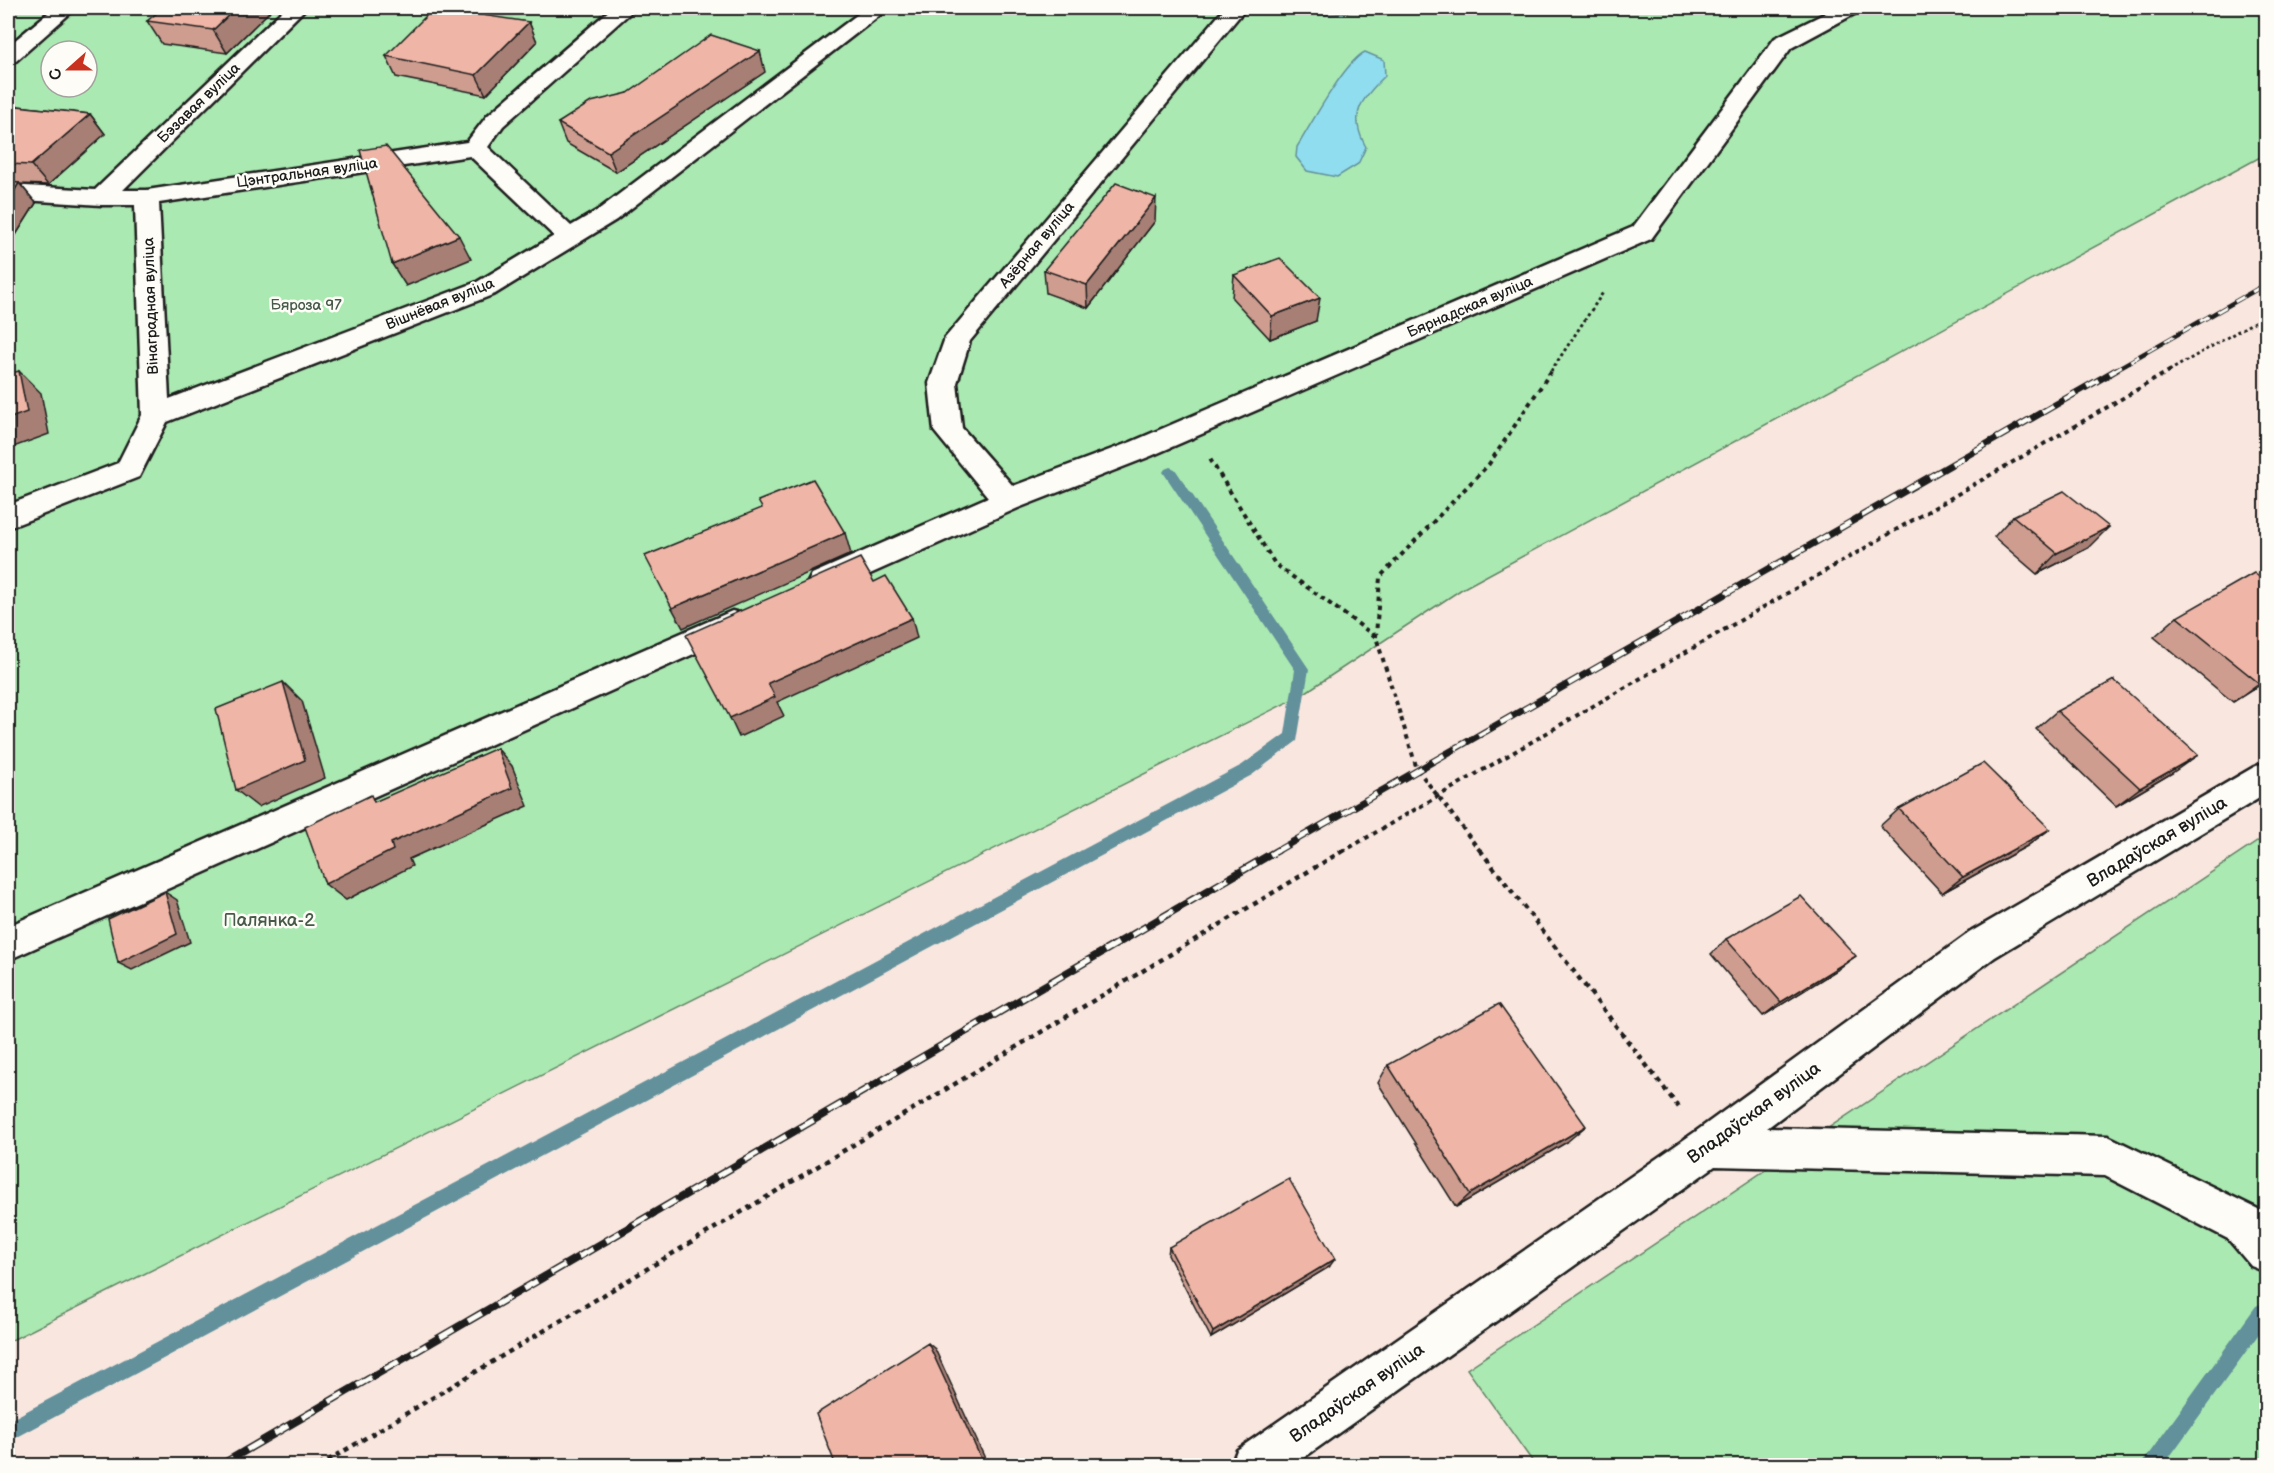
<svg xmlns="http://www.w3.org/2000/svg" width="2274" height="1473" font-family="'Balsamiq Sans',sans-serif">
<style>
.green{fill:#aae9b1;stroke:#638266;stroke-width:1.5;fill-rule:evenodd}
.water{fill:#90ddef;stroke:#62909b;stroke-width:1.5}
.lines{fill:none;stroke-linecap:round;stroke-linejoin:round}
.stream{fill:#62909b;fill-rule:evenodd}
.minor-casing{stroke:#1c1c1c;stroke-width:5}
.path-far2{stroke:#1c1c1c;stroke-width:3;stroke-dasharray:3 3;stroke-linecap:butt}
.path-far1{stroke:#1c1c1c;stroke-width:4;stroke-dasharray:4.5 4.5;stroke-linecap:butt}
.path{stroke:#1c1c1c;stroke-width:4.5;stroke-dasharray:5 5;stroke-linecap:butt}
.minor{fill:#fdfcf7;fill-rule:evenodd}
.rail-far2-casing{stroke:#1c1c1c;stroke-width:4.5}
.rail-far1-casing{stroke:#1c1c1c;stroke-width:7}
.rail-casing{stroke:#1c1c1c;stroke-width:8}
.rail-far2{stroke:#fdfcf7;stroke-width:3;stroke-dasharray:10;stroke-linecap:butt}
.rail-far1{stroke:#fdfcf7;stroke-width:4.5;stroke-dasharray:13;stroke-linecap:butt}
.rail{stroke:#fdfcf7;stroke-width:5;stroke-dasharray:16;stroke-linecap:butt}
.wall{fill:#ce9d90;stroke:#1c1c1c;stroke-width:1.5}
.shaded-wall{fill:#a77f75;stroke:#1c1c1c;stroke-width:1.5}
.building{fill:#efb6a7;stroke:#1c1c1c;stroke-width:1.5}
.labels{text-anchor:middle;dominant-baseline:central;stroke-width:5;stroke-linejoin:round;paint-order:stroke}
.far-street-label{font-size:15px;fill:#1c1c1c;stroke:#fdfcf7}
.far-park-label{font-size:15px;fill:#475a49;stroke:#fdfcf7}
.street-label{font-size:18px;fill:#1c1c1c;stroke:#fdfcf7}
.park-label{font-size:18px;fill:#475a49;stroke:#fdfcf7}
</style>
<rect width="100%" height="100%" fill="#f9e7df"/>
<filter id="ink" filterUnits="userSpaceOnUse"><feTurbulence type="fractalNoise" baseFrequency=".0167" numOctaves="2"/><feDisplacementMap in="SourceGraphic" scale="12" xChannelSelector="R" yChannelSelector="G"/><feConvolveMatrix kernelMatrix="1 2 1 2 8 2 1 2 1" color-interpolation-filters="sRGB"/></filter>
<g filter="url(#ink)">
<!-- green -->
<path class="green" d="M8,8H2266V154L1462,589L1300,696L8,1342ZM51,51H87V87H51Z
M2266,836V1465H1535L1467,1369Z"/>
<!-- water -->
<path class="water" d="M1288,8H1363C1337,17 1314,17 1288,8Z
M1365,52L1384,60L1385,76C1361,99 1348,115 1366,147L1358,164L1337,177L1307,171L1296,157L1297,147C1310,126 1345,61 1365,52Z"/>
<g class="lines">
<!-- stream -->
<path class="stream" d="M1170,467L1175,469L1309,669L1297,741L1252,775L8,1442V1421L1242,765L1285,734L1295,670L1163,472L1165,469Z
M2263,1303L2266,1305V1324L2163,1466H2140L2256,1306Z"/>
<defs>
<path id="minor" d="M54,8H76L16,61L8,62V46Z
M285,8H306L123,190H147L467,142L487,116L612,8H634L631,12L503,126L488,147L571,226L598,210L866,8H889L616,220L495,294L167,422L139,477L8,528V505L118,463L142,415L135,205H101L8,199V185L95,190ZM470,156L554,236L477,282L169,399L159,203Z
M1225,8H1246L970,341L957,383L962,428L1013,486L1131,442L1633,227L1775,38L1836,8H1861L1858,12L1791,48L1651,239L1151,456L1018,508L834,590L823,594L812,590L808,582L812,574L988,497L934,431L929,383L945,338Z
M732,611L743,614L748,623L743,632L8,960V926Z
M2266,762V794L1995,957L1767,1128L2108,1136L2258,1209L2266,1220V1272L2251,1266L2228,1239L2105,1176L1715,1166L1292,1466H1231L1237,1450L1695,1132L1969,933L2254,767Z"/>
</defs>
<!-- minor casing -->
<use href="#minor" class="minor-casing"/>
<!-- path-far2 -->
<path class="path-far2" d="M1551,371L1604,291
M2169,371L2266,315"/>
<!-- path-far1 -->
<path class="path-far1" d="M1210,459L1275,564L1376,637L1417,769L1481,852
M1376,637L1380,577L1489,464L1552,370
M1342,852L2171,370"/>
<!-- path -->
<path class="path" d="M1480,850L1681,1110
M319,1466L1344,850"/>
<!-- minor -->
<use href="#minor" class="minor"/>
<defs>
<path id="rail-far2" d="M2113,371L2266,284"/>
<path id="rail-far1" d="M1275,852L2116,370"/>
<path id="rail" d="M219,1466L1278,850"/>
</defs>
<!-- rail-far2 casing -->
<use href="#rail-far2" class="rail-far2-casing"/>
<!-- rail-far1 casing -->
<use href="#rail-far1" class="rail-far1-casing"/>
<!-- rail casing -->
<use href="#rail" class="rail-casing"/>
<!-- rail-far2 -->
<use href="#rail-far2" class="rail-far2"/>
<!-- rail-far1 -->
<use href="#rail-far1" class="rail-far1"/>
<!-- rail -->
<use href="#rail" class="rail"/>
</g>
<!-- wall -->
<path class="wall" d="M269,12L227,53L162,44L147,21Z
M529,22L537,42L486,95L396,77L386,56Z
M765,72L616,172L566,143L558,123L628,93Z
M8,105L90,114L105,134L48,185L20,184L36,203L14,238L8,239Z
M1155,221L1088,308L1046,293L1044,270Z
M1234,275L1316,321L1270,339L1232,298Z
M2013,516L2088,548L2037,574L1994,537Z
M2177,617L2266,681L2233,702L2154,637Z
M2057,711L2172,773L2116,806L2036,729Z
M1899,809L2050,829L2027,846L1942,893L1880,826Z
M1726,939L1837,970L1763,1016L1711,954Z
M1388,1065L1567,1142L1456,1207L1378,1083Z
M1169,1247L1329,1267L1211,1338L1168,1255Z"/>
<!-- shaded-wall -->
<path class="shaded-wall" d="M236,8H266L269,12L227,53L213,30Z
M529,22L537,42L486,95L476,75Z
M760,51L765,72L616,172L608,152Z
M90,114L105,134L48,185L31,165Z
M19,183L36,203L14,238L8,231V201Z
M1156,198L1155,221L1088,308L1087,285Z
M459,236L471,259L406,286L392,264Z
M1320,298L1316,321L1270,339L1272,316Z
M19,371L41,393L49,434L8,449V419Z
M2109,527L2088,548L2037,574L2057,553Z
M845,533L851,554L683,628L672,608Z
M912,618L917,638L777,702L784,716L739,737L730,718L768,683Z
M2266,678V681L2233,702L2259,683Z
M283,682L302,701L325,778L258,807L236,790Z
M497,748L512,766L528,806L409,859L412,866L346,900L325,884Z
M2198,755L2172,773L2116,806L2140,788Z
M2050,829L2027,846L1942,893L1963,877Z
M165,892L177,900L190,942L132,970L118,963Z
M1856,956L1837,970L1763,1016L1781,1002Z
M1586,1126L1567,1142L1456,1207L1470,1194Z
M1335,1259L1329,1267L1211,1338L1213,1332Z
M928,1343L935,1349L988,1465L987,1466H979Z"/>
<!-- building -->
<path class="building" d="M163,8H236L213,30L147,21Z
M434,8H436L529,22L476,75L386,56Z
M711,35L760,51L608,152L558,123L591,102L628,93Z
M8,105L90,114L31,165L8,164Z
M386,146L459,236L392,264L360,150Z
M8,182L19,183L8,201Z
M1116,183L1156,198L1087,285L1044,270Z
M1280,258L1320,298L1272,316L1234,275Z
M19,371L27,412L8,419V374Z
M813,479L845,533L672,608L645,556L762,508L758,501Z
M2064,491L2109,527L2057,553L2013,516Z
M860,558L874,582L886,576L912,618L768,683L775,697L730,718L686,635Z
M2254,573L2266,582V678L2259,683L2177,617Z
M2114,680L2198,755L2140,788L2057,711Z
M283,682L305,760L236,790L216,709Z
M497,748L512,788L391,843L393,850L325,884L305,827L371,795L374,802Z
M1983,763L2050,829L1963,877L1899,809Z
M165,892L177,934L118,963L108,919Z
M1801,896L1856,956L1781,1002L1726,939Z
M1499,1004L1586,1126L1470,1194L1388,1065Z
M1289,1179L1335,1259L1213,1332L1169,1247Z
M928,1343L983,1463L979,1466H836L816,1414Z"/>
</g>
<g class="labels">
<!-- far-street labels -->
<g class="far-street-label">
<text transform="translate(199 103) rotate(-44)">Бэзавая вуліца</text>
<text transform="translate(307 173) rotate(-8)">Цэнтральная вуліца</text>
<text transform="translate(1037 245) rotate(-50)">Азёрная вуліца</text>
<text transform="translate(440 304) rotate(-22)">Вішнёвая вуліца</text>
<text transform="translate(151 306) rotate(-92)">Вінаградная вуліца</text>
<text transform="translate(1470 307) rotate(-23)">Бярнадская вуліца</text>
</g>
<!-- far-park labels -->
<g class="far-park-label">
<text x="306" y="305">Бяроза 97</text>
</g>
<!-- street labels -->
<g class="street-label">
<text transform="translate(2157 842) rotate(-31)">Владаўская вуліца</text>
<text transform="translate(1754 1113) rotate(-36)">Владаўская вуліца</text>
<text transform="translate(1357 1393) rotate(-35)">Владаўская вуліца</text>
</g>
<!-- park labels -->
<g class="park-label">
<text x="269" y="920">Палянка-2</text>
</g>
</g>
<!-- margin -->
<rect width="2274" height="1473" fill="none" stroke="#fdfcf7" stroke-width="30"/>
<rect x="15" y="15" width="2244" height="1443" fill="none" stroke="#1c1c1c" stroke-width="2" filter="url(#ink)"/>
<!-- north arrow -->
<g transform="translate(69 69) rotate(249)"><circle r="28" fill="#fdfcf7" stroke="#a3a29f" stroke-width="1.5"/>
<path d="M0-4.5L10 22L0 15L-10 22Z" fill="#c8321e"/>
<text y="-9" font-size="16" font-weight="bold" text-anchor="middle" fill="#1c1c1c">С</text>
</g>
</svg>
